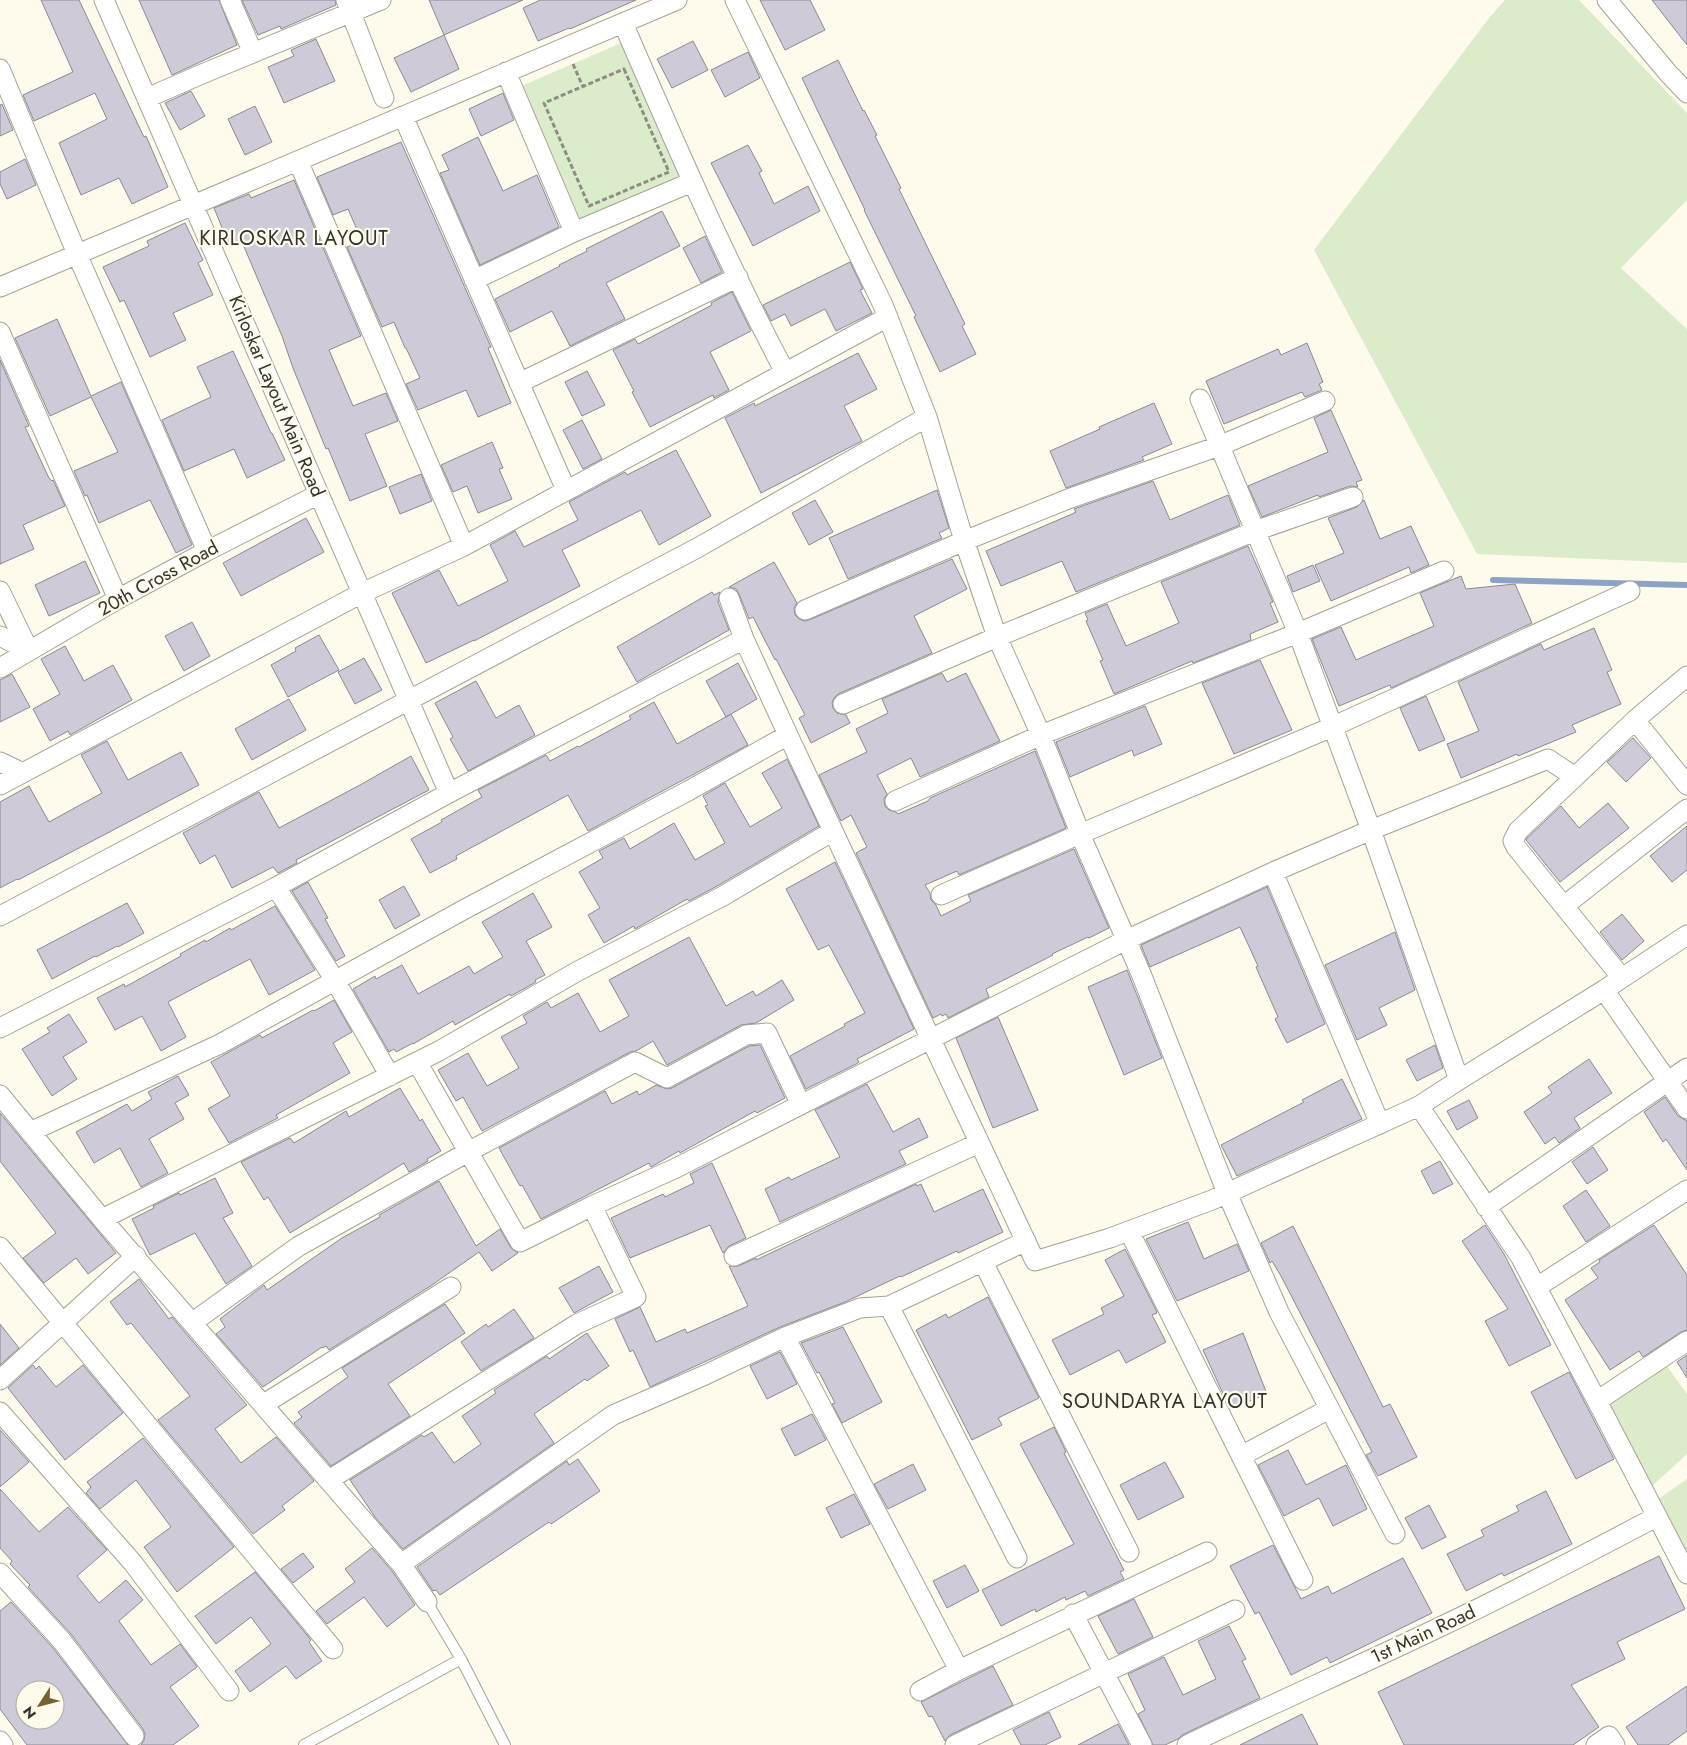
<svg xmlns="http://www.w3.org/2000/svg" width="1687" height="1745" font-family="Jost,sans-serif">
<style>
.green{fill:#dbeccb}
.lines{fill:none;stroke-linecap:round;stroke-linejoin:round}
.stream{stroke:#8ba3c6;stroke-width:6}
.building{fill:#cecad8;stroke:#8d8895;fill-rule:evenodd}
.service-casing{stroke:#a6a395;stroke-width:12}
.minor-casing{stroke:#a6a395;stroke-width:21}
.path{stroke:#8f8d83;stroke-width:3;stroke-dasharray:5 2.5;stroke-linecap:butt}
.service{stroke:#fff;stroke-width:10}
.minor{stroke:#fff;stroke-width:19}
.labels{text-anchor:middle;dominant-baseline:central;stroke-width:4.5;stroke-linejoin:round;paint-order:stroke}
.street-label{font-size:19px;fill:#33322c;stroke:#fefbec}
.neighbourhood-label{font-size:20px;letter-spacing:1px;fill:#33322c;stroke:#fefbec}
</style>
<rect width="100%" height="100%" fill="#fefbec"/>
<!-- green -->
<path class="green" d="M1505,0H1579L1687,113V200L1621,268L1687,329V563L1477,554L1314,250L1489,18Z
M621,43L681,180L579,225L519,87Z
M1664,1362L1687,1394V1454L1650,1488L1605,1403Z
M1687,1479V1555L1657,1500Z"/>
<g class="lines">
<!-- stream -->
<path class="stream" d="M1493,580L1687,585"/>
</g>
<!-- building -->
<path class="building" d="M41,0H79L144,137L146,136L168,187L132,204L119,178L81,195L59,143L107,119L95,93L34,121L23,95L73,72Z
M139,0H219L237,45L172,75Z
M242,0H335L336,5L281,29L280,26L258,35Z
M429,0H523L444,35Z
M540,0H636L570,29L569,28L538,41L523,8Z
M760,0H810L825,30L785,50Z
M1652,0H1687V45Z
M444,35L459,69L411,92L394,58Z
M316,39L335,81L284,103L268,67L294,56L291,50Z
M693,41L708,70L672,88L657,59Z
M748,52L760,78L725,97L711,70Z
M838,60L863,111L864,110L877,135L875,136L901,188L899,189L965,324L962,326L976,354L940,372L914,317L916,316L864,210H865L802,78Z
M191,91L205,116L180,130L165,103Z
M503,93L514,120L481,136L469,109Z
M2,104L13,130L0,136V105Z
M255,106L272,142L245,155L228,119Z
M478,137L503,191L537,175L559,227L480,265L440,173L449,170L442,155Z
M401,142L491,347L488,348L511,403L478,417L466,390L418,410L406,384L420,378L406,348H405L394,322L382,327L347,247L362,241L348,209L333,215L317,177Z
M748,145L762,171L759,173L774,204L808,186L820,211L753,246L711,163Z
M25,159L36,185L7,199L0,184V172Z
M294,180L361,336L329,350L353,406L386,393L398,421L365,434L387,486L350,501L328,448L326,449L293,368L282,336L242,242L230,247L214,208L249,194L251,198Z
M662,211L680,246L606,283L625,319L570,346L552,311L510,332L495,299L560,266L559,265L587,251L586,249Z
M185,223L203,260L198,263L213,295L173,313L186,340L150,357L124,300L120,302L103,267L149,246L147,241Z
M705,236L722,272L701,283L683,248Z
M850,262L863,289L860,290L872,313L836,331L825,309L791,326L785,314L771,321L763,305Z
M732,292L751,331L710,352L729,390L714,398L713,395L650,427L632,392L634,391L613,350L635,339L638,344L712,305L711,303Z
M57,319L91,396L121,382L192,545L176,553L150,500L99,523L87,495L85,496L74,471L118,452L91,397L50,416L15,338Z
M1307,343L1323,382L1319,384L1322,390L1305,397L1302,392L1224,424L1206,381L1278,349L1281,355Z
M233,351L271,433H272L285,460L247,478L234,449L184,471L162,420L211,397L197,367Z
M858,353L877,389L844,406L862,441L761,493L725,418L754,403L755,406Z
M0,360L29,426L25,427L49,478L52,481L53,480L65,506L23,525L34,549L0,564Z
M587,371L605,405L582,416L565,382Z
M1154,403L1172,444L1142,457L1144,460L1066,488L1050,451L1100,429L1099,427Z
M1331,410L1362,480L1356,482L1358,487L1350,486L1319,497L1318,495L1262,517L1248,486L1328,452L1314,418Z
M582,420L602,459L583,469L563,430Z
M492,442L503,468L499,469L512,499L478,513L467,486L453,492L441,465Z
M676,450L711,516L659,545L641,510L562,550L580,586L474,641V640L426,663L392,593L439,570L458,606L508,581L490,545L515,531L524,547L578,520L569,502L625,472L627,475Z
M421,474L432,501L400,514L389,487Z
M1153,481L1170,520L1228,495L1240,525L1076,592L1062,561L1001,586L986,551L1072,514L1076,512L1074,509Z
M937,490L949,528L939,533L942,538L848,579L829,538Z
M815,500L833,532L809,545L792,513Z
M1364,500L1380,539L1411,526L1429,565L1411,573L1409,567L1331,601L1315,565L1344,553L1328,518L1357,507Z
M306,518L324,552L241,596L223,563Z
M1248,546L1273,602L1270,603L1278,622L1250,634L1251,640L1193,663L1192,661L1114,694L1100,661L1103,660L1086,621L1088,620L1085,613L1107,604L1126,646L1179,623L1161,582Z
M952,559L967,589L914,616L932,653L838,694L834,698L832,703L833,708L837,713L846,715L850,723L811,743L799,718L805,715L776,659L775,660L753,617L749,619L739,594L736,589L729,587L774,562L797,603L794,608L795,615L799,619L804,621L809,620Z
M85,561L100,593L49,616L35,585Z
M1313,565L1320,581L1293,592L1287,576Z
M1461,576L1466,589L1515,584L1532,623L1391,688L1390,685L1339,706L1312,639L1341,627L1356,660L1381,649L1434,626L1420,593Z
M712,592L714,595L720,592L718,602L729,630L637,682L617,647Z
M192,622L210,656L184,671L165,636Z
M1594,628L1612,670L1607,672L1621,704L1572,725L1576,732L1518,756L1517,754L1461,778L1447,744L1479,731L1458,682L1541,644L1544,650Z
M319,635L339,670L288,697L271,665L296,651L295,648Z
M65,646L84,681L113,665L132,700L70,735L68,731L50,741L33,709L60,694L41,659Z
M364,658L382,690L355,704L338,672Z
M1260,660L1292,730L1234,754L1202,683Z
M738,663L757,699L726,717L706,681Z
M942,673L947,682L966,673L1000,741L920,777L911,758L877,775L887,794L884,799L885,806L889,810L896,812L898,814L928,801L930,798L1035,751L1066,828L959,875L957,871L925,885L930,893L931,900L936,905L941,916L971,901L968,895L1074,849L1109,928L1089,938L1088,937L1052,954L1053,955L986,989L989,997L948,1018L946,1014L942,1016L941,1014L933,1018L856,853L867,847L851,815L841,821L819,775L867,752L856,729L888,713L882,699Z
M12,674L30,707L0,722V680Z
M476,681L496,718L519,705L535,735L468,771L450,739L453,737L435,703Z
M1426,696L1445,740L1419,751L1400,708Z
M289,699L306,730L252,760L235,729Z
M654,702L677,744L731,714L748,745L588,831L568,795L456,856L457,859L430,873L411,839L442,822L441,820L482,797L478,790L546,755L550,761L578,746L579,747L631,719L629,716Z
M1145,706L1162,744L1134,756L1132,750L1070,777L1056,742Z
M1633,738L1651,758L1626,782L1607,762Z
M107,741L128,780L181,752L199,785L18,880L17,879L0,888V802L29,786L49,822L102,793L81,755Z
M411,756L429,790L296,860L297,863L278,873L273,867L232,888L215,855L200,864L183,833L259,792L279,828L360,785Z
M787,759L819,826L719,885L689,901L687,899L635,929L634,926L604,943L588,915L600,908L579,872L603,858L599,851L624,838L630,849L674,823L695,860L725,843L705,806L708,805L703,796L725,783L750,827L782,808L762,773Z
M1608,803L1629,828L1560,882L1526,840L1527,838L1561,806L1579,828Z
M1687,826V870L1672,882L1650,856Z
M835,862L914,1029L857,1059L859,1062L856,1064L806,1089L790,1056L845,1026L844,1024L865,1013L829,945L818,950L786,889Z
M308,882L328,918L325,919L345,956L336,961L292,891Z
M404,886L420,915L395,929L379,900Z
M1267,887L1325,1024L1287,1043L1275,1019L1278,1017L1256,967L1258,966L1240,927L1150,967L1141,945Z
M533,893L552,927L526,941L545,975L535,980L536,982L511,996L510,994L455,1025L453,1021L413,1044V1043L396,1052L394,1049L389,1052L353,989L375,976L376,979L402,965L418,994L469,966L474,974L503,957L482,922Z
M127,903L144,933L118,947L117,946L96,957L95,956L52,979L37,950Z
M275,906L315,970L269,995L250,959L198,986L168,1002L186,1037L161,1051L142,1016L115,1030L97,998L124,984L125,987L181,956L180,954L205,940L206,942L230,928L231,930Z
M1622,914L1644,941L1622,960L1600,932Z
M1395,932L1415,990L1379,1008L1387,1025L1357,1040L1325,965Z
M689,937L726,1006L753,991L756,996L782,980L794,1000L756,1023L741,1025L667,1065L653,1041L636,1051L630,1052L482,1131L463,1097L456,1101L438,1070L468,1053L487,1086L519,1068L501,1037L527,1023L523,1016L547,1002L551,1008L578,993L600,1032L629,1016L609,980Z
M1127,970L1162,1058L1124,1075L1088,987Z
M334,1000L352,1032L333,1043L350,1073L276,1115L278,1118L229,1143L208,1109L230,1096L211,1062L260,1035L262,1038L313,1010L314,1011Z
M69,1014L87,1042L63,1057L77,1079L52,1096L22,1049L50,1032L47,1028Z
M998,1017L1038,1110L993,1128L956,1038Z
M760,1045L785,1098L757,1113L755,1111L680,1153L679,1151L651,1167L649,1163L541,1219L522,1185L520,1186L499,1148L605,1091L612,1104L637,1091L639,1095L656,1085L667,1089L672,1088L749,1046Z
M1435,1045L1443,1068L1417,1081L1406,1060Z
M1589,1059L1612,1093L1574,1118L1580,1128L1559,1143L1555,1137L1545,1144L1524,1112L1552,1093L1548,1087Z
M178,1076L189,1095L175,1103L184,1119L149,1139L168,1173L141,1187L120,1148L94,1163L76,1132L127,1104L132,1111L152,1099L148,1092Z
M1342,1079L1362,1119L1237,1176L1221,1145L1304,1102L1302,1100Z
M867,1084L893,1132L919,1118L928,1137L899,1151L906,1164L780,1222L765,1189L789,1177L791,1180L840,1157L815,1110Z
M400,1088L420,1121L422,1119L441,1151L427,1159L428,1161L409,1172L404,1163L290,1233L268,1197L264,1200L241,1162L290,1138L294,1143L346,1111L349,1117Z
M1665,1097L1678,1116L1687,1121V1170L1666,1139L1663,1142L1644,1112Z
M1469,1100L1478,1118L1457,1130L1447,1111Z
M0,1113L116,1253L88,1274L76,1258L44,1283L23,1258L56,1233L0,1161Z
M1593,1147L1608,1170L1587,1184L1572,1162Z
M1440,1161L1453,1184L1433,1194L1421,1171Z
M712,1163L746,1238L729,1246L723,1253L710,1225L630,1258L611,1218L663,1194L665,1197L694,1183L690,1174Z
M215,1178L233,1213L223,1218L252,1266L226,1284L195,1233L150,1255L132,1219L154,1208L153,1206L179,1193L180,1195Z
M439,1181L476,1246L500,1229L511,1248L518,1253L492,1271L479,1252L432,1285L329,1350L326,1346L322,1348V1347L263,1387L216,1334L225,1327L220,1319L264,1285L267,1290L342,1238L380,1217L379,1215Z
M916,1184L917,1186L921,1184L934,1212L983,1189L1003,1232L958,1253L957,1251L901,1277L900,1276L845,1302L780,1327L650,1387L633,1350L630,1352L615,1319L640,1307L656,1342L685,1329L687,1333L748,1306L729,1266H738L756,1258V1260Z
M1586,1190L1610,1226L1586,1242L1563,1206Z
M1188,1222L1204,1259L1237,1244L1249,1271L1177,1301L1146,1239Z
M1485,1225L1504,1254L1551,1345L1509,1366L1485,1321L1508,1309L1462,1241Z
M1654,1225L1687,1275V1330L1681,1332L1643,1357L1639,1351L1610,1370L1565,1300L1598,1278L1591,1268L1600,1262L1599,1260Z
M1293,1226L1383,1407L1390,1404L1417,1457L1378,1476L1366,1455L1372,1452L1281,1276L1272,1261L1270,1263L1261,1243Z
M1125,1249L1156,1310L1157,1313L1152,1315L1166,1342L1126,1363L1119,1350L1070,1375L1052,1340L1104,1314L1101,1308L1124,1296L1105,1260Z
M599,1266L613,1292L574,1313L559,1288Z
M139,1279L169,1319L172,1317L247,1405L215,1429L241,1463L276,1437L314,1481L282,1506L285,1510L253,1534L158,1420L190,1396L131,1323L127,1325L110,1302Z
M988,1297L1039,1398L998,1418L1002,1425L972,1440L916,1330L946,1314L948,1318Z
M445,1304L465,1333L388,1384L410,1416L331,1466L294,1423L302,1417L298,1412L348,1377L342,1368Z
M514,1309L534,1338L481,1371L461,1342L486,1324L488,1327Z
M0,1324L19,1348L0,1365Z
M843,1327L882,1402L842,1423L832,1404L835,1403L819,1372L817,1373L801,1343Z
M587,1333L609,1366L587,1381L585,1379L534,1414L554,1443L403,1549L375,1517L350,1480L422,1435L424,1437L432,1432L454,1463L481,1444L462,1416L496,1393L494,1390L547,1356L549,1359Z
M1243,1333L1267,1394L1230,1409L1203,1350Z
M780,1352L797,1384L767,1399L750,1366Z
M1687,1355V1378L1677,1362Z
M33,1365L36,1369L39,1366L56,1387L83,1365L123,1413L65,1460L8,1388Z
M1569,1372L1614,1459L1576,1479L1531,1392Z
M812,1414L826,1440L795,1456L781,1429Z
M1054,1427L1066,1452L1064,1453L1124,1570L1120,1572L1124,1579L1088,1596L1085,1591L1066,1600L1065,1597L1036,1612L1035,1609L1001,1626L982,1590L1074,1544L1020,1444Z
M0,1430L29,1462L0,1487Z
M143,1438L234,1547L177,1592L144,1547L171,1527L136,1480L100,1509L86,1493L91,1487L87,1482Z
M1288,1450L1306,1485L1346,1465L1367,1509L1333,1526L1319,1498L1284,1516L1258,1465Z
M578,1459L600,1491L551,1524L549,1522L440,1595L436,1590L433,1591L417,1567L567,1461L569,1465Z
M1165,1462L1184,1497L1138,1520L1120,1485Z
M913,1464L926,1490L888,1509L874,1484Z
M0,1489L39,1532L68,1507L107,1550L77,1576L99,1603L126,1580L143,1600L119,1621L151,1665L180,1644L197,1667L170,1687L199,1726L173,1745H141L144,1740L145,1734L143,1729L71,1634L28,1587L30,1585L10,1564L12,1561L0,1548Z
M1546,1491L1572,1544L1504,1576L1502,1573L1466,1591L1447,1554L1484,1536L1481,1530L1519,1511L1516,1506Z
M854,1494L870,1524L841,1538L826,1508Z
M1429,1505L1446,1537L1422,1549L1405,1518Z
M1273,1545L1301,1599L1328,1586L1332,1594L1403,1558L1432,1613L1330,1663L1327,1657L1291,1675L1259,1612L1255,1614L1230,1566Z
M372,1548L392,1571L415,1605L387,1627L364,1597L327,1624L316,1611L355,1582L345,1569Z
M303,1553L314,1567L293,1583L281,1569Z
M1659,1556L1685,1609L1617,1642L1625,1659L1571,1685L1599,1727L1573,1745H1404L1378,1692Z
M965,1565L979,1591L947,1608L933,1581Z
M255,1572L311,1640L309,1642L322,1661L296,1679L286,1666L250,1692L235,1671L271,1644L251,1617L216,1644L195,1616Z
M1134,1599L1153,1637L1118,1654L1098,1616Z
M11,1602L53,1648L128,1745H27L0,1709V1611ZM25,1690H55V1720H25Z
M1229,1626L1246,1659L1242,1661L1260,1698L1182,1735L1178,1739L1165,1745H1153L1138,1714L1145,1710L1128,1674L1164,1657L1183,1695L1216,1679L1198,1641Z
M993,1666L1013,1705L950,1735L945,1741L932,1716L929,1717L921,1702Z
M1687,1686V1731L1668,1745H1638L1626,1727Z
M1049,1712L1061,1737L1045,1745H1021L1013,1730Z
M1302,1714L1318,1745H1240Z
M1118,1724L1129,1745H1078Z"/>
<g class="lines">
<defs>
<path id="service" d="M427,1602L461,1659L505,1745
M304,1745L461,1659"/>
<path id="minor" d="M104,0L449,793
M230,0L253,53
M346,0L384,98
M735,0L883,305L927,417L962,534L997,637L1041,735L1084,843L1142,976L1227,1193L1279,1312L1395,1534
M1607,0L1668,73L1687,93
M623,23C674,141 725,259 785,372
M0,69L77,254L207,551
M506,72L574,232
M147,98L202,74L381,0
M403,116L566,490
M298,161L464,546
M474,280L574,232L692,182
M0,287L677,0
M0,332L118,599
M519,383L738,277
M1200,399L1298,633L1371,830L1459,1080
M0,591L29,651
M729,598L744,639L788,735L1035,1261L1110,1238L1212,1200L1419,1106L1459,1080L1604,990L1687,935
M805,610L964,541L1068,499L1219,446L1325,401
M0,636L29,651
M0,668L118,599L207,551L319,494
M843,704L997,637L1255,531L1353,497
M1635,720L1687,785
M0,762L23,773
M0,785L362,593L464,546L888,317
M895,801L1041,735L1298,633L1444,571
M1273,872L1380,1124
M276,887L336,982L390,1076
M941,895L1080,834L1332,727L1630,591
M1564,906L1687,809
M0,916L699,547L927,417
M1622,978L1516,847L1513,841L1518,831L1635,720L1687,676
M1604,990L1687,1109
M0,1028L276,887L449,793L744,639
M417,1062L520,1242L592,1206L676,1168L1126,940L1273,872L1371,830L1548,759L1575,777
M0,1095L102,1219L401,1564L427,1602
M1419,1106L1521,1258L1597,1401L1687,1574
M30,1132L220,1044L465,909L688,791L788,735
M1486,1207L1687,1068
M102,1219L439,1051L578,971L723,896L833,831
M1129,1231L1303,1580
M0,1247L333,1649
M734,1256L979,1143
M983,1262L1129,1552
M1537,1287L1687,1190
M889,1306L1017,1558
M193,1322L299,1246L468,1152L635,1062L667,1078L746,1035L767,1033L801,1105
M785,1337L959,1670L1207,1552
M0,1380L136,1256
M1597,1401L1687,1341
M264,1404L451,1287
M0,1412L133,1563L229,1691
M1241,1456L1329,1409
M329,1480L577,1324L636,1297L592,1206
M401,1564L613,1415L705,1375L785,1337L860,1308L889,1306L1026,1241
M0,1573L62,1641L134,1736
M1073,1614L1142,1745
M920,1691L959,1670
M0,1741L3,1745
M955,1745L1235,1610
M1187,1745C1272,1704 1359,1666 1444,1625C1516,1591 1586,1554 1656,1517
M1596,1745L1609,1736L1615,1745"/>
</defs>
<!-- service casing -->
<use href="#service" class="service-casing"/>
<!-- minor casing -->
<use href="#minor" class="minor-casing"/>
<!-- path -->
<path class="path" d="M573,64L583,87
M624,69L669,172L589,206L544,103Z"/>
<!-- service -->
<use href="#service" class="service"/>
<!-- minor -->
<use href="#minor" class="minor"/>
</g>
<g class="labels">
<!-- street labels -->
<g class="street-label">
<text transform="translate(277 396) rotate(67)">Kirloskar Layout Main Road</text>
<text transform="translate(158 578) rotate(-29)">20th Cross Road</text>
<text transform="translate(1423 1634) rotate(-25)">1st Main Road</text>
</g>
<!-- neighbourhood labels -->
<g class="neighbourhood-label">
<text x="294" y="238">KIRLOSKAR LAYOUT</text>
<text x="1165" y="1401">SOUNDARYA LAYOUT</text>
</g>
</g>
<!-- north arrow -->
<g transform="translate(40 1705) rotate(234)"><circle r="24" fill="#fefbec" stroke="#adab9f"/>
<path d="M0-4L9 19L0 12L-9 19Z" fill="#766130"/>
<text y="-8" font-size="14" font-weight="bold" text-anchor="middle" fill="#33322c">N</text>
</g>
</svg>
